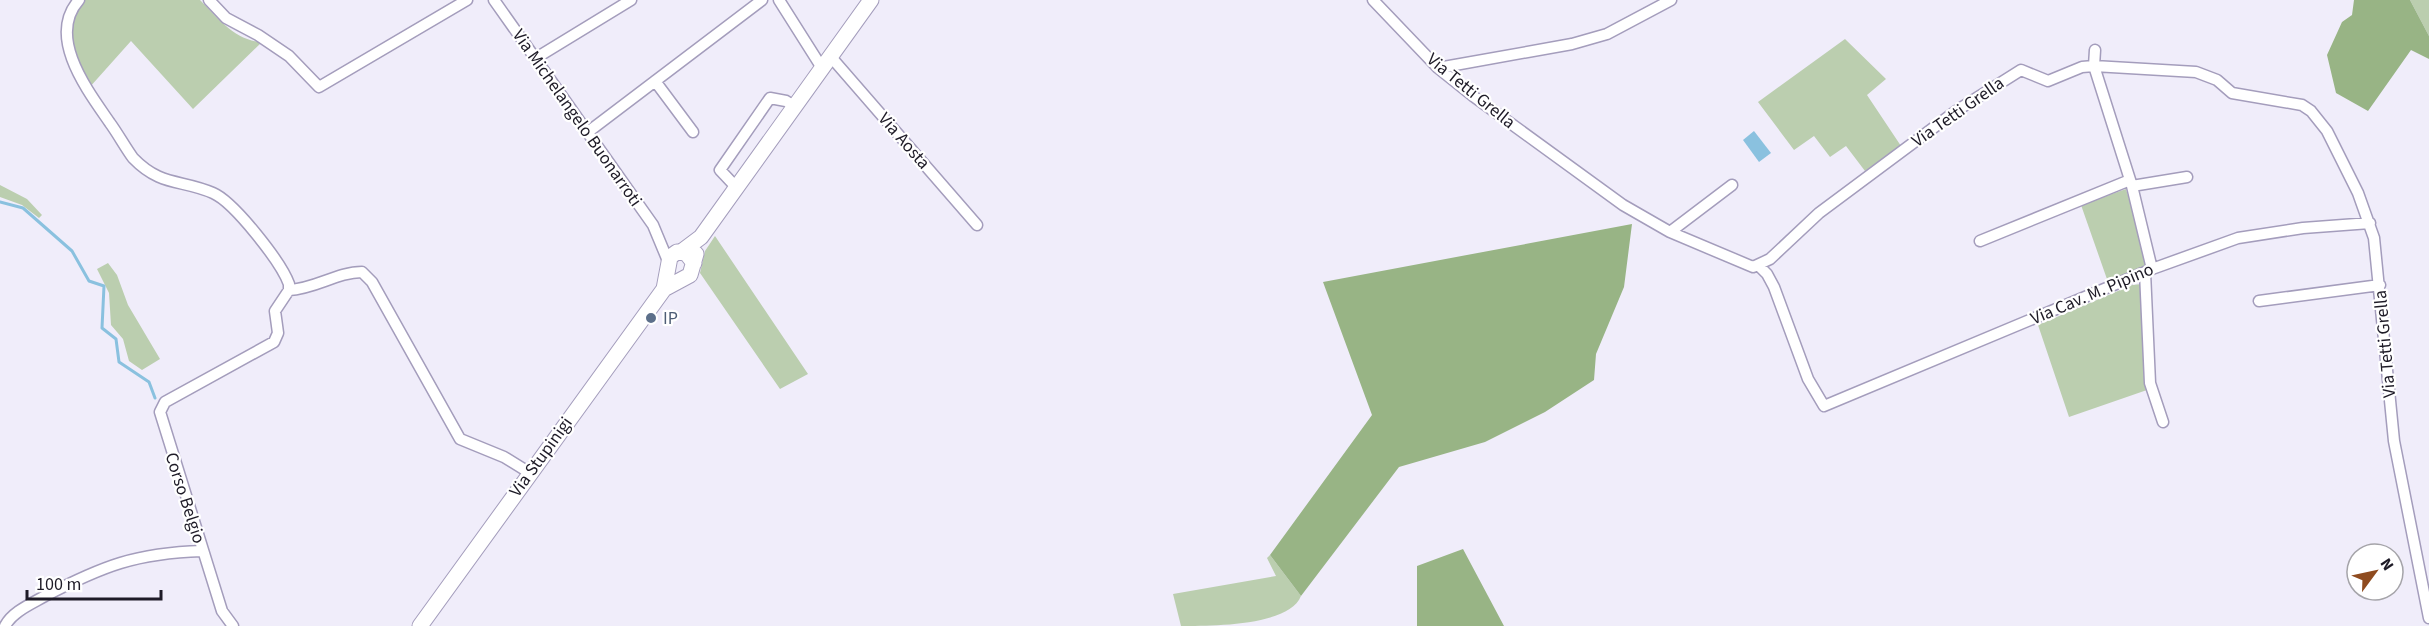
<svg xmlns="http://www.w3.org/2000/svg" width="2429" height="626" font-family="'Source Sans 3',sans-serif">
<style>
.green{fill:#bbceaf}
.forest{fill:#98b485}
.water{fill:#8ac1df}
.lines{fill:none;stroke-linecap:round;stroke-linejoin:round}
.stream{stroke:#8ac1df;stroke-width:3}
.street-casing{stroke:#a49dbc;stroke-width:13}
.secondary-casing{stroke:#a49dbc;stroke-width:17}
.street{stroke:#fff;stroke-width:10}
.secondary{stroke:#fff;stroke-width:15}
.service-dot{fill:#5c6f8a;stroke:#fff;stroke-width:2}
.labels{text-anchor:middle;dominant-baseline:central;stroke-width:4.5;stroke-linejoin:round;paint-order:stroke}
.street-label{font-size:18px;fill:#1e1b27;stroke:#fff}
.service-label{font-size:18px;fill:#4e5e75;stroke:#fff;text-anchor:start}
</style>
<rect width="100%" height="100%" fill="#f0edfa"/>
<!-- green -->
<path class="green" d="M84,0H200C217,17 235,41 262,42L193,109L131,41L89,88C79,67 65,39 73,16C75,11 81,5 84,0Z
M2410,0H2429V36Z
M1845,39L1886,79L1867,95L1901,146L1865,171L1846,146L1830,157L1814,136L1794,150L1758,102Z
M0,185L27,199L42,215L39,218L22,205L0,197Z
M2126,189L2149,267L2108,282L2081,205Z
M715,236L808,374L780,389L700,273L705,251Z
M108,263L117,275L128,305L160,359L142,370L129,361L123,339L111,325L109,293L97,269Z
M2142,284L2147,390L2069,417L2038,325L2132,285Z
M1270,555L1301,596C1289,626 1213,626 1181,626L1173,594L1276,576L1267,558Z"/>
<!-- forest -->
<path class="forest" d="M2354,0H2410L2429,36V59L2411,50L2368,111L2336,93L2327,55L2342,22L2352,15Z
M1632,224L1624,287L1596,354L1594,380L1545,412L1485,442L1399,467L1301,596L1270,555L1372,415L1323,282Z
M1463,549L1504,626H1417V566Z"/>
<!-- water -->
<path class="water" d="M1754,131L1771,153L1759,162L1743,140Z"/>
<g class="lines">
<!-- stream -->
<path class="stream" d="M0,202L23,208L72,251L89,281L104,286L102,328L116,339L119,362L149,382L155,398"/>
<defs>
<path id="street" d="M79,0C46,37 88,91 110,123C118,134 125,147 133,158C161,187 181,179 213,193C234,202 281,262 289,284V290L275,311L278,333L274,342L165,402L160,412L222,611L233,626
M209,0L226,18L258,35L289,56L319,87L467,0
M494,0L653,225L668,261
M779,0L822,68
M1373,0L1438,68L1473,96L1623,205L1670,232L1753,267L1770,259L1819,213L1956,111L2021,70L2048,81L2082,67L2094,66L2196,72L2217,80L2232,93L2302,105L2311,111L2327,131L2358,193L2374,238L2394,441L2429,618
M2095,50L2094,66L2132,186L2152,269
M831,57L977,225
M536,58L631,0
M1438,68L1572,44L1607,34L1671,0
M655,81L693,132
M588,132L762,0
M2132,186L2187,177
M736,187L720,170L770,98L786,101L794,106
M1670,232L1732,185
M1980,241L2130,180
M1759,266L1767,274L1774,287L1808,379L1824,406L2152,269L2238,238L2303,228L2370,223
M2145,272L2150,383L2163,422
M289,290C315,289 337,272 362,272L372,282L460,439L504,457L530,473
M2259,301L2380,285
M5,626C12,612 31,604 45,596C103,566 136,553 202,551"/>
<path id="secondary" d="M681,252L701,237L871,0
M664,289L690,275L696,254
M420,626L664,289L670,257L677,252L686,253L694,263"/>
</defs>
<!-- street casing -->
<use href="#street" class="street-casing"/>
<!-- secondary casing -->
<use href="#secondary" class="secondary-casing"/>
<!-- street -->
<use href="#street" class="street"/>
<!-- secondary -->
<use href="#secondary" class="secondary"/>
</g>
<!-- markers -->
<circle class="service-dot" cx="651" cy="318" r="6"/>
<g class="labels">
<!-- street labels -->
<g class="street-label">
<text transform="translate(1471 91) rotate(39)">Via Tetti Grella</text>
<text transform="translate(1958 112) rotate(-35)">Via Tetti Grella</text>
<text transform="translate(577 118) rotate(55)">Via Michelangelo Buonarroti</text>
<text transform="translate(904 141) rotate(49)">Via Aosta</text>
<text transform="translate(2092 294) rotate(-23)">Via Cav. M. Pipino</text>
<text transform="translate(2385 344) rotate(-95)">Via Tetti Grella</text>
<text transform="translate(541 457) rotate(-54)">Via Stupinigi</text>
<text transform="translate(185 498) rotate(72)">Corso Belgio</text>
</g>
<!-- service labels -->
<g class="service-label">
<text x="663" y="318">IP</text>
</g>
</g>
<!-- north arrow -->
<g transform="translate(2375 572) rotate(57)"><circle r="28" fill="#ffffff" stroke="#a5a4a9" stroke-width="1.5"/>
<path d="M0-4.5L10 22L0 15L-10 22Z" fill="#8f4b1f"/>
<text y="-9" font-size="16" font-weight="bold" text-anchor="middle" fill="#1e1b27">N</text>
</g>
<!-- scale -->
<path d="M27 590v9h134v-9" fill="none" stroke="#1e1b27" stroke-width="3"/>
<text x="36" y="590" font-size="18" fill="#1e1b27" stroke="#ffffff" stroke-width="4.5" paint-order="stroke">100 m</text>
</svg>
